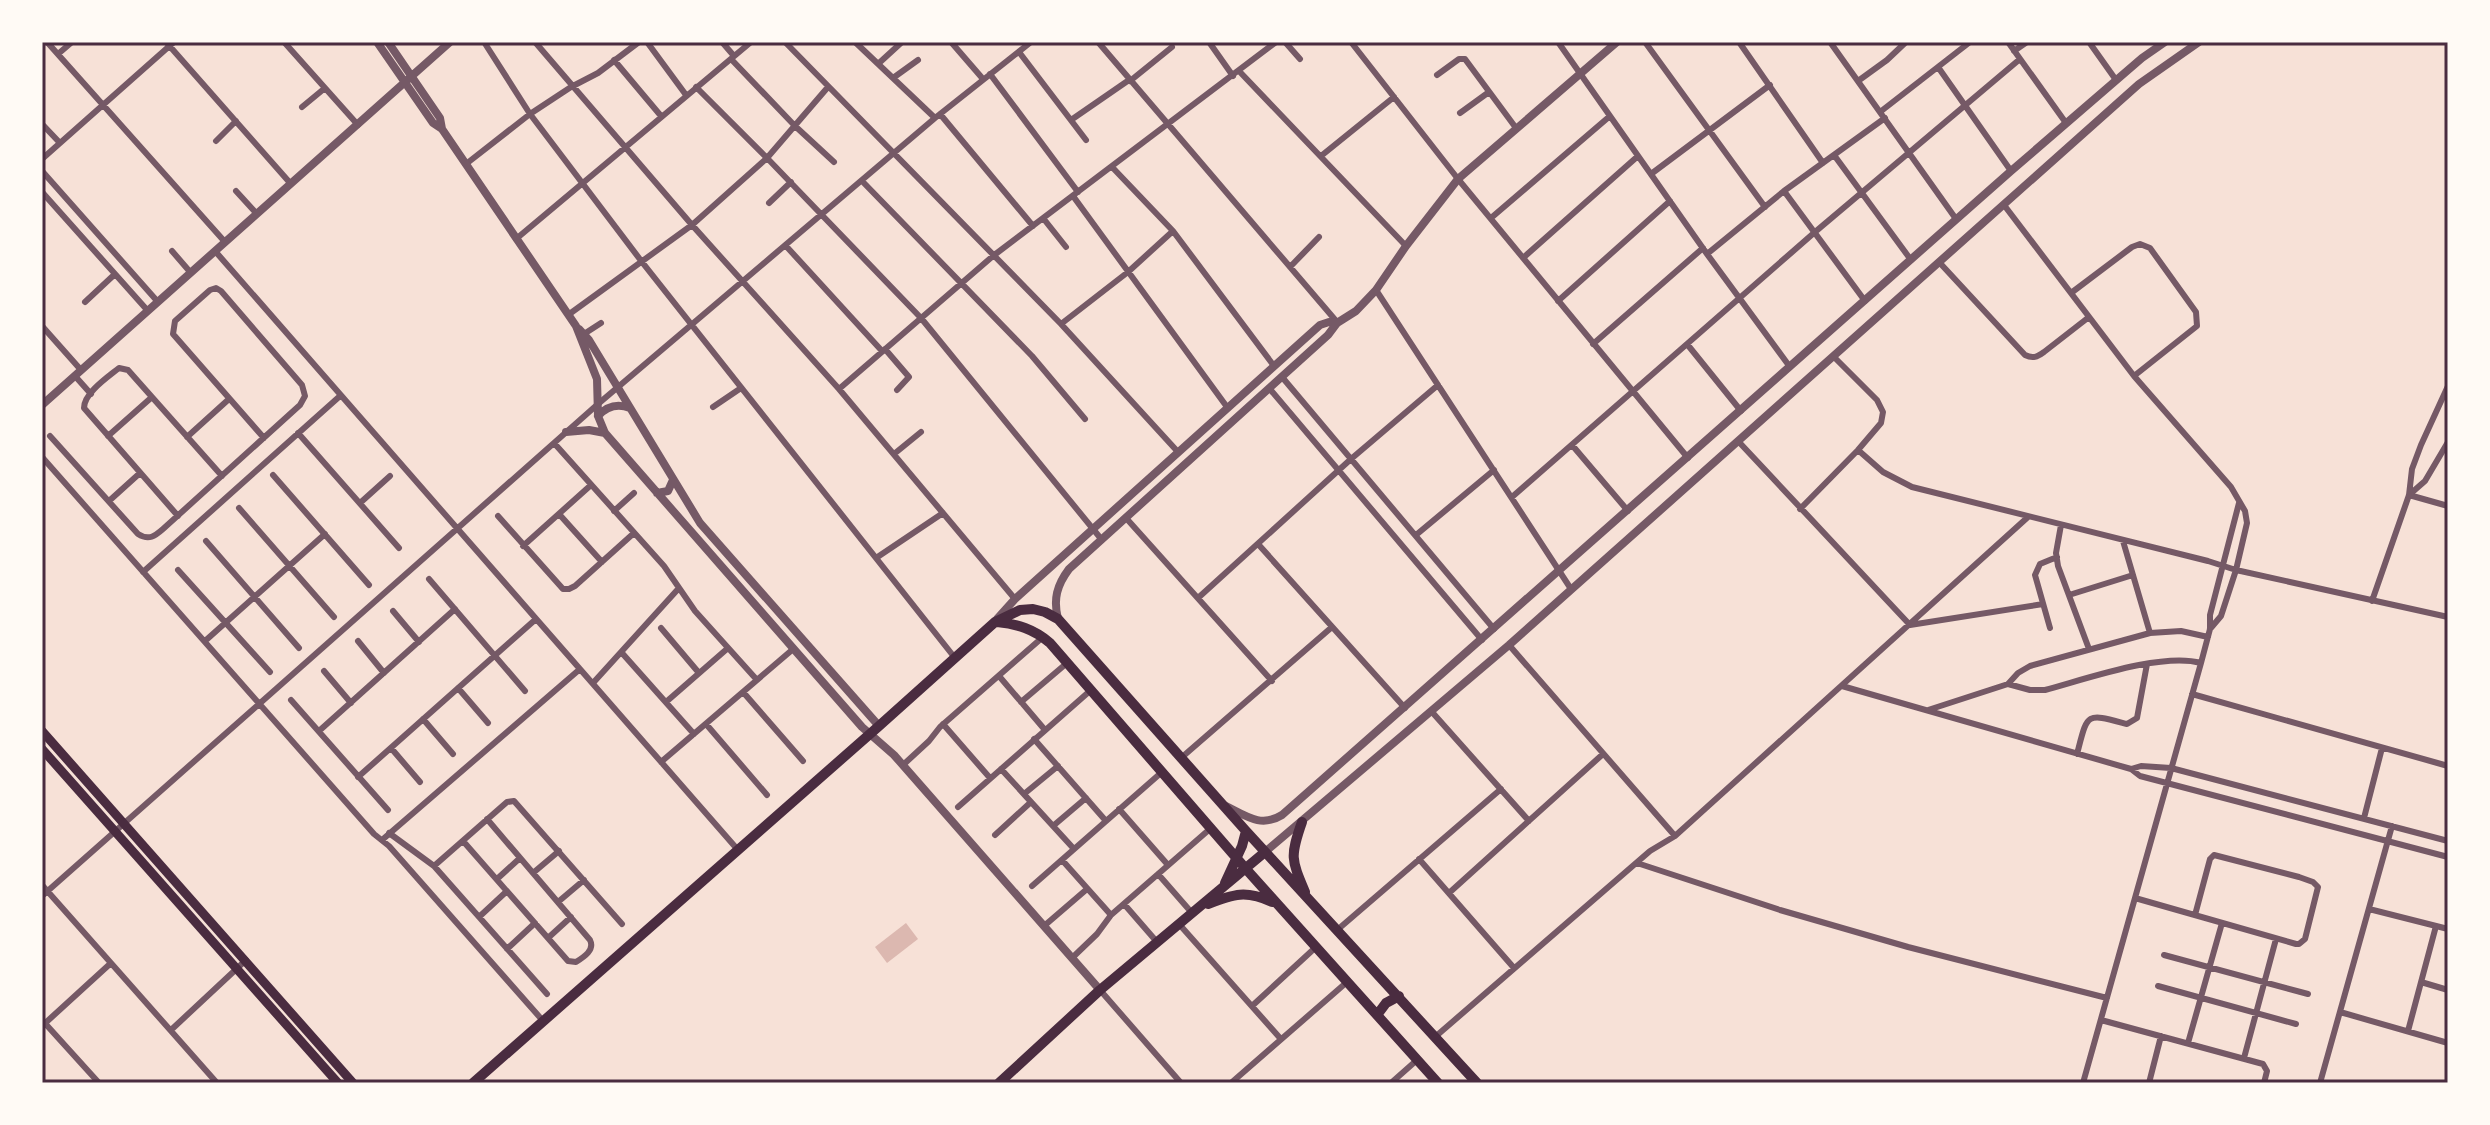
<svg xmlns="http://www.w3.org/2000/svg" width="2490" height="1125" font-family="'Nunito Sans',sans-serif">
<style>
.water{fill:#dcb8b0}
.lines{fill:none;stroke-linecap:round;stroke-linejoin:round}
.minor{stroke:#755966;stroke-width:6}
.tertiary{stroke:#755966;stroke-width:8}
.secondary{stroke:#4a2c40;stroke-width:9}
.primary{stroke:#4a2c40;stroke-width:10}
.neatline{fill:none;stroke:#4a2c40;stroke-width:3}
</style>
<rect width="100%" height="100%" fill="#f7e1d7"/>
<!-- water -->
<path class="water" d="M906,923L918,939L887,963L875,947Z"/>
<g class="lines">
<!-- minor -->
<path class="minor" d="M47,42L225,242
M166,42L291,184
M284,42L358,125
M484,42L530,114L642,262L955,658
M535,42L692,225L839,389L1015,599
M647,42L686,95
M722,42L734,56
M785,42L1061,324L1178,452
M855,42L935,118
M951,42L983,79
M1098,42L1337,322
M1209,42L1233,76
M1285,42L1300,59
M1351,42L1458,179L1688,458
M1558,42L1707,254L1790,367
M1645,42L1765,207
M1739,42L1823,163
M1830,42L1956,219
M2008,42L2066,123
M2089,42L2116,80
M2014,51L2027,42
M1019,52L1086,140
M58,54L72,42
M731,59L795,126L834,162
M614,60L661,116
M878,64L902,42
M1938,67L2011,171
M1239,71L1406,246
M990,74L1078,192
M1437,75L1459,59H1465L1516,128
M893,78L918,60
M1130,81L1172,47
M1858,81L1887,60L1906,42
M696,87L767,158L921,318L1102,540
M302,107L325,88
M1880,112L1970,42
M1460,113L1489,92
M940,114L1033,226
M1071,120L1129,80
M42,124L60,143
M216,141L236,121
M1834,155L1911,260
M1321,156L1394,97
M42,159L174,42
M466,164L530,114L571,87L598,73L639,42
M1112,167L1173,231L1274,366
M42,171L158,302
M1651,174L1770,85
M862,181L1032,356L1085,419
M236,191L257,214
M1784,191L1865,301
M42,192L148,311
M1073,196L1227,407
M769,203L791,182
M2004,205L2134,376L2231,487L2245,511L2247,523L2236,570L2221,616L2210,629
M1043,218L1066,247
M1491,218L1610,116
M516,239L751,42
M786,246L882,351
M172,251L191,273
M215,251L738,850
M1707,254L1784,191L1885,118
M1523,258L1638,156
M1939,262L2025,355C2033,359 2037,357 2044,352L2089,317
M1290,267L1319,237
M1376,290L1571,589
M2071,293L2132,247L2140,244L2150,248L2196,312L2197,326L2134,376
M1558,301L1670,201
M85,302L115,274
M568,315L692,225L767,158L828,87
M1061,324L1128,272L1173,231
M42,326L81,370
M584,334L601,323
M1593,344L1703,248
M1687,344L1741,411
M885,349L909,377L897,390
M75,376L91,394
M1282,377L1494,629
M1269,388L1482,640
M839,389L993,256L1276,42
M713,407L741,388
M298,433L399,548
M50,436L138,534C149,541 155,536 163,529L300,405L305,396L302,385L221,291L216,288L210,290L175,321L173,334L264,438
M108,436L152,397
M187,437L229,399
M1738,441L1910,625L2043,604
M554,443L664,566L695,611L757,680
M1572,445L1628,511
M1858,450L1883,472L1912,487L2208,561L2236,570L2448,617
M894,454L921,432
M42,457L374,834L389,846L544,1022
M273,475L369,585
M2409,495L2425,481L2448,442
M2409,495L2448,506
M1512,497L1815,232L2020,59
M109,501L140,473
M360,503L390,476
M239,508L334,617
M1800,509L1858,450L1881,423L1883,412L1877,400L1833,356
M614,511L634,493
M559,514L602,562
M178,516L84,408C84,393 108,377 119,368L128,370L222,476
M498,516L563,589H569L575,586L634,533
M1126,518L1272,681
M2061,525L2056,553L2058,566L2089,649
M1416,535L1494,470
M206,541L299,648
M2123,541L2150,633
M1258,544L1405,708
M523,546L591,485
M876,558L943,513
M178,570L270,672
M143,572L340,396
M429,579L525,691
M2069,595L2133,575
M1198,598L1351,459L1438,385
M2372,601L2409,495L2412,469L2421,445L2448,386
M393,611L419,642
M661,628L699,673
M2050,628L2035,575L2040,564L2057,557
M205,641L325,534
M358,641L384,673
M1509,645L1675,836
M622,653L694,734
M324,671L351,703
M999,676L1045,730
M593,683L679,588
M2008,684L2030,690H2045C2086,679 2162,652 2201,663
M1842,686L2131,769L2140,776L2448,857
M458,688L488,723
M743,692L803,761
M2192,694L2448,766
M291,700L388,810
M666,702L728,648
M1021,702L1067,663
M1928,710L2008,684L2018,673L2030,666L2150,633L2181,631L2208,637
M1432,712L1529,821
M423,719L453,754
M706,724L767,795
M943,724L990,778
M319,731L455,609
M1034,739L1106,821
M391,748L420,782
M2077,754C2088,712 2085,713 2127,724L2137,718L2147,664
M1181,758L1332,627
M661,762L792,650
M903,765L929,741L940,727L1043,637
M1001,769L1074,849
M2131,769L2141,766L2171,768L2448,841
M358,777L536,619
M1024,794L1058,766
M958,807L1091,690
M1119,809L1168,865
M2364,818L2382,748
M1053,826L1086,798
M389,833L434,866L547,994
M995,835L1031,802
M382,840L580,669
M463,841L568,961L576,962C584,957 595,950 590,940L487,819
M1419,859L1514,968
M1062,860L1111,915
M1637,863L1780,910L1908,947L2107,998
M434,866L507,802L514,801L622,924
M533,873L559,851
M1158,874L1192,913
M497,879L520,858
M42,885L217,1083
M1032,886L1162,772
M1449,893L1603,754
M42,896L598,404L935,118L1031,42
M2135,898L2296,944H2299L2305,939L2318,887L2313,882L2299,877L2214,855L2210,859L2195,915
M558,902L584,880
M1124,904L1157,942
M2369,909L2448,929
M479,917L507,891
M1179,924L1280,1038
M1044,926L1087,889
M1336,931L1501,789
M548,938L571,917
M507,949L535,923
M2164,955L2308,994
M1072,958L1097,934L1111,915L1211,828
M2421,982L2448,990
M2158,986L2296,1024
M1100,990L1181,1083
M1252,1006L1316,947
M2340,1012L2448,1043
M42,1020L99,1083
M2101,1020L2263,1064L2267,1071L2264,1083
M42,1026L111,963
M171,1030L246,960
M2408,1031L2436,926
M1435,1037L1650,851L1675,836L2028,517
M2188,1043L2222,923
M2244,1058L2276,939
M1231,1083L1347,982
M1391,1083L1417,1060
M2083,1083L2201,663L2210,629V615L2239,503
M2149,1083L2161,1036
M2320,1083L2392,826"/>
<!-- tertiary -->
<path class="tertiary" d="M377,42L433,123L442,129L576,326L597,379L598,416L605,433L862,727L894,755L1100,990
M388,42L440,118L442,129
M579,329L589,340L700,523L879,726
M42,405L450,42
M598,416C607,406 617,403 630,408
M566,432L589,430L605,433
M657,493L668,491L673,480
M997,619L1015,599L1320,325L1329,322L1337,323
M1058,619C1053,599 1057,585 1069,569L1328,335L1337,323L1356,311L1376,290L1406,246L1458,179L1617,42
M1226,806C1246,816 1261,828 1282,815L2011,171L2142,58L2165,42
M1265,852L1509,645L2139,84L2199,42"/>
<!-- secondary -->
<path class="secondary" d="M42,731L353,1083
M42,749L338,1083"/>
<!-- primary -->
<path class="primary" d="M997,622C1017,624 1034,629 1050,643L1246,869L1438,1083
M1302,822C1290,856 1291,859 1305,892
M1225,883L1242,846L1246,831
M1208,904C1234,894 1246,890 1272,902
M1377,1015L1386,1003L1399,996
M473,1083L879,726L995,622L1020,610L1033,609L1045,612L1058,619L1246,831L1477,1083
M999,1083L1100,990L1265,852"/>
</g>
<!-- border -->
<rect width="2490" height="1125" fill="none" stroke="#fffaf5" stroke-width="88"/>
<rect x="44" y="44" width="2402" height="1037" class="neatline"/>
</svg>
